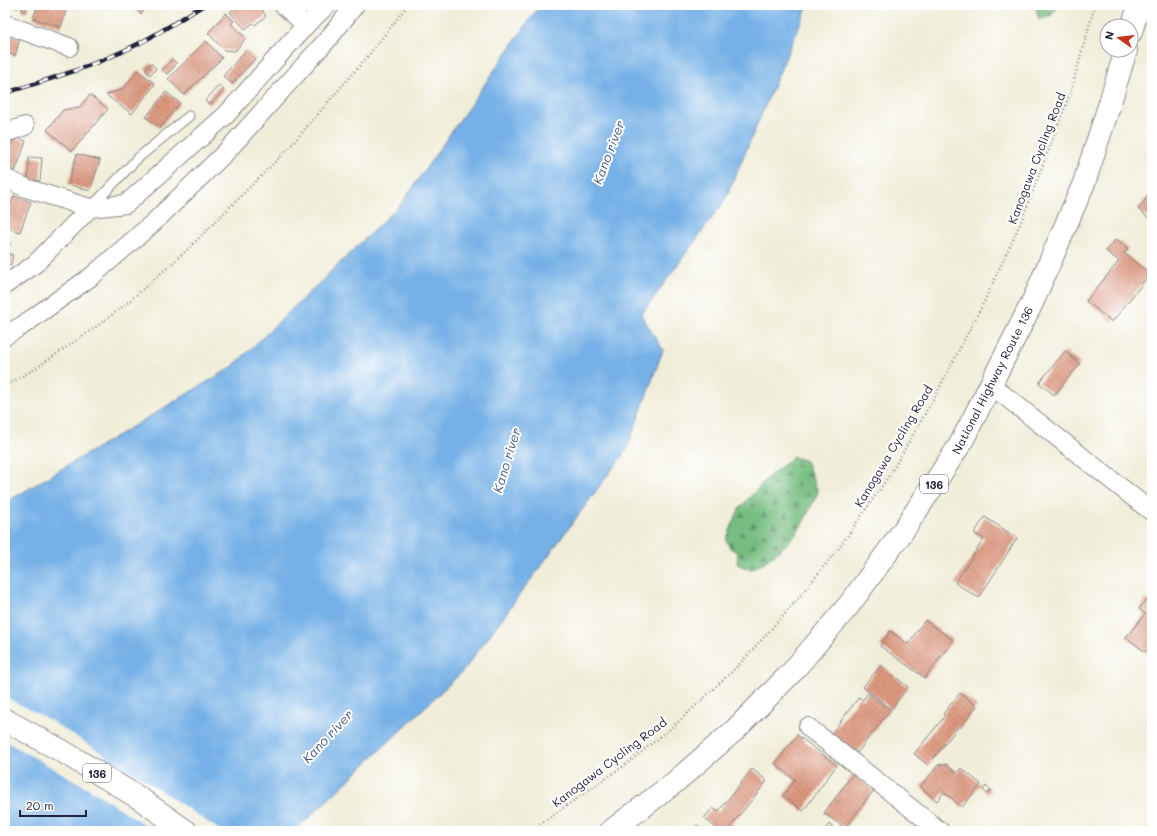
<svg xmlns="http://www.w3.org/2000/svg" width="1157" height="836" font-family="Mali,sans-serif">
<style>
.forest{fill:url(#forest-firs);stroke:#4c705e}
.water{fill:#74b0e6;stroke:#4b6990}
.pier{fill:#f0edd8}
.building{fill:url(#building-back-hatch)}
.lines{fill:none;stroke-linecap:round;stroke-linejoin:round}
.lane-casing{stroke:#89888a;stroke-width:11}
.street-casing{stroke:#89888a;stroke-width:20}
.highway-casing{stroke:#89888a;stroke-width:24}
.path{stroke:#89888a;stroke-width:2.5;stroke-dasharray:1 3;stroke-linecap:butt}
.lane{stroke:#fff;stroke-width:9}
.street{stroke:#fff;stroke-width:18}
.highway{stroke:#fff;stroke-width:22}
.rail-casing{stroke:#22223b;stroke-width:4.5}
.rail{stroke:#fff;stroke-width:3;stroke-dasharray:9;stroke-linecap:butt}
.labels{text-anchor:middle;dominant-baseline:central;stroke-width:4;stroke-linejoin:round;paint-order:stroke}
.shield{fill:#fff;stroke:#646476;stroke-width:1}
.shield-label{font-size:11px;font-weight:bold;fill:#22223b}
.street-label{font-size:12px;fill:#22223b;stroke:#fff}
.water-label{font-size:13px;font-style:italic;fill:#435b7f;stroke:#fff}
</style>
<defs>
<pattern id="forest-firs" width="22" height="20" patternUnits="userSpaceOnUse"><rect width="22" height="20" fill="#77bd81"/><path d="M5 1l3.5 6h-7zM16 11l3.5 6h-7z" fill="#61996b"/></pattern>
<pattern id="building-back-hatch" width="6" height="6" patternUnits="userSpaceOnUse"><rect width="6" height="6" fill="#dd987f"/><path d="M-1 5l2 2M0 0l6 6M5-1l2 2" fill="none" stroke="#b37c69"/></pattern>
</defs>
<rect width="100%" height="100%" fill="#fff"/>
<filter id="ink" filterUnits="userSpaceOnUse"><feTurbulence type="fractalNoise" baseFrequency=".025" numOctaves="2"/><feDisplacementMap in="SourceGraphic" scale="8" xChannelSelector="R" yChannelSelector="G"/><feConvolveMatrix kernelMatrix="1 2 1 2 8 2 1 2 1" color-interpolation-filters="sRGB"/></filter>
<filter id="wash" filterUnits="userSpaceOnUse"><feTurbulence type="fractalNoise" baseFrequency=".012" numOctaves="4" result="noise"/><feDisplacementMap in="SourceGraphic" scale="16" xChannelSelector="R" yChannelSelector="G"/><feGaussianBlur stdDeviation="0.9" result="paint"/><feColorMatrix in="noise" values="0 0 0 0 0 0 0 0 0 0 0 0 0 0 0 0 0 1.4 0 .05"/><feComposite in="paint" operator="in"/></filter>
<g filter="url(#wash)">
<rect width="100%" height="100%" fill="#f0edd8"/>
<!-- forest -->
<path class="forest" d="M1035,5H1059L1052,15L1039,19Z
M793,457L806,461L818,492C811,506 804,524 794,536C782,550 767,561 751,570L737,564L738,553L730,548L726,540L739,509L769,476Z"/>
<!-- water -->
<path class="water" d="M540,5H808L725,200L641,315L663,350L627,449L464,670L295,831H5V503L232,367L401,204Z"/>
<!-- pier -->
<path class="pier" d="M5,697L46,718L139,776L221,831H155L88,788L5,741Z"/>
<g id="blocks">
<!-- building -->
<path class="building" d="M8,5H19L18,8Z
M23,5H28L26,12L22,11Z
M38,5H68L61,27L33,18Z
M130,5H148L141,14Z
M238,5H264L265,6L261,9L266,16L255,25L253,23L245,29L230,12Z
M226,13L234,21L231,24L246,38L235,51L224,50L208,33Z
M5,33L20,38L15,56L5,52Z
M206,41L222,58L184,95L168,79Z
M246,50L255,59L232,84L223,76Z
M172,59L177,64L167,74L162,70Z
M151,63L156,69L150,75L145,69Z
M138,70L155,84L132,114L106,95L123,89Z
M219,85L224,90L210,105L205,101Z
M166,92L180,103L160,128L146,117Z
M90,95L108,109L72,151L47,130L63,110L80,107Z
M15,137L26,141L15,172L5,169V141L12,144Z
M77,154L100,160L90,191L68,184Z
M29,157L42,158L40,181L28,180Z
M1152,191V221L1138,209Z
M14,196L31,202L20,232L5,227V220Z
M1116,239L1128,249L1124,253L1150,274L1112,322L1086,301L1119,261L1106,251Z
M5,242L10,243L7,254L13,255L11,265L5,264Z
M1065,351L1080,364L1054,395L1039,383Z
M985,517L1017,538L979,598L955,583L984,539L974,533Z
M1146,599L1152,604V643L1145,652L1126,637L1145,614L1139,609Z
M925,620L953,640L925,678L880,646L890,631L908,644Z
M1152,647V657L1147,653Z
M881,665L908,687L891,709L863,687Z
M868,693L890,710L857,753L831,734L859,697L863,700Z
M960,693L977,706L960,728L959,726L928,765L914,754L945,716L943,714Z
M797,735L837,765L803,811L783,796L795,780L775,764Z
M946,764L957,773L961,768L981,784L962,807L944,792L937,801L920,787L938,765Z
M752,769L767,781L727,831H720L704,818L713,808L718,812Z
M853,774L874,790L845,828L824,813Z
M986,786L991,790L987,794L983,790Z
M829,824L837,831H825L824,830Z
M697,825L704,831H692Z
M917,825L925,831H913Z"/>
</g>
</g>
<g filter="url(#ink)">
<use href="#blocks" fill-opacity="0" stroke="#89888a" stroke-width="1"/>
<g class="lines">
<defs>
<path id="lane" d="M91,207L138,158L189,116"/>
<path id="street" d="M283,5L306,25L327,5
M5,24L69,47
M5,133L25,126
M5,178L26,188L90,208
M5,285L35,264L90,208L126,204L226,115L306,25
M5,336L23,325L92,276L153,223L226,152L329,38L355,5
M991,385L1152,512
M808,727L940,831"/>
<path id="highway" d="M1131,32L1139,5
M5,720L62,751L139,798L186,831
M611,831L674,783L736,729L792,672L849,605L903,531L961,443L1033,301L1084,183L1108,109L1126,50"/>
</defs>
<!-- lane casing -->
<use href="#lane" class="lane-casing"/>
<!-- street casing -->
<use href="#street" class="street-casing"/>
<!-- highway casing -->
<use href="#highway" class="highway-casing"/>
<!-- path -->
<path class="path" d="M5,386L33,370L93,329L125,305L187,250L287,150L368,56L408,5
M530,831L628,763L676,724L738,666L791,607L839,548L889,476L933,400L984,302L1021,222L1070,94L1095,5"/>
<!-- lane -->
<use href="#lane" class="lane"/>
<!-- street -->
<use href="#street" class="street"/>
<!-- highway -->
<use href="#highway" class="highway"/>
<defs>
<path id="rail" d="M5,93C50,79 95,66 138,44C160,33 182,18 204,5"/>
</defs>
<!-- rail casing -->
<use href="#rail" class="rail-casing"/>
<!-- rail -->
<use href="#rail" class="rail"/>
</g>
</g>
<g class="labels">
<!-- shield labels -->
<g class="shield">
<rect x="920" y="475" width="28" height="18" rx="3"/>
<rect x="83" y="764" width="28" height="18" rx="3"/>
</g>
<g class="shield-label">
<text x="934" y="484">136</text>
<text x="97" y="773">136</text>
</g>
<!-- street labels -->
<g class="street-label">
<text transform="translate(1036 158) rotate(-69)">Kanogawa Cycling Road</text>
<text transform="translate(992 380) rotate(-63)">National Highway Route 136</text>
<text transform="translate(893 446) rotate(-59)">Kanogawa Cycling Road</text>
<text transform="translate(609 762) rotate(-37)">Kanogawa Cycling Road</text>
</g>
<!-- water labels -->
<g class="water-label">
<text transform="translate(608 152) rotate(-69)">Kano river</text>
<text transform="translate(506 460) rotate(-73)">Kano river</text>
<text transform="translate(327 736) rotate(-47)">Kano river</text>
</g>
</g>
<!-- margin -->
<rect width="1157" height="836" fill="none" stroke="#fff" stroke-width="20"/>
<!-- north arrow -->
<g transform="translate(1119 38) rotate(284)"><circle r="19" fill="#ffffff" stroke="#a7a7b1"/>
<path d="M0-3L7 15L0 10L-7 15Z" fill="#c8321e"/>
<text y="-6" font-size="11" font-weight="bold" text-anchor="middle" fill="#22223b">N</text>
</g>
<!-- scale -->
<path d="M20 810v6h66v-6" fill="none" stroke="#22223b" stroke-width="2"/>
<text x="26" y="810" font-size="12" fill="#22223b" stroke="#ffffff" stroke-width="3" paint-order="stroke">20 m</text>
</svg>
